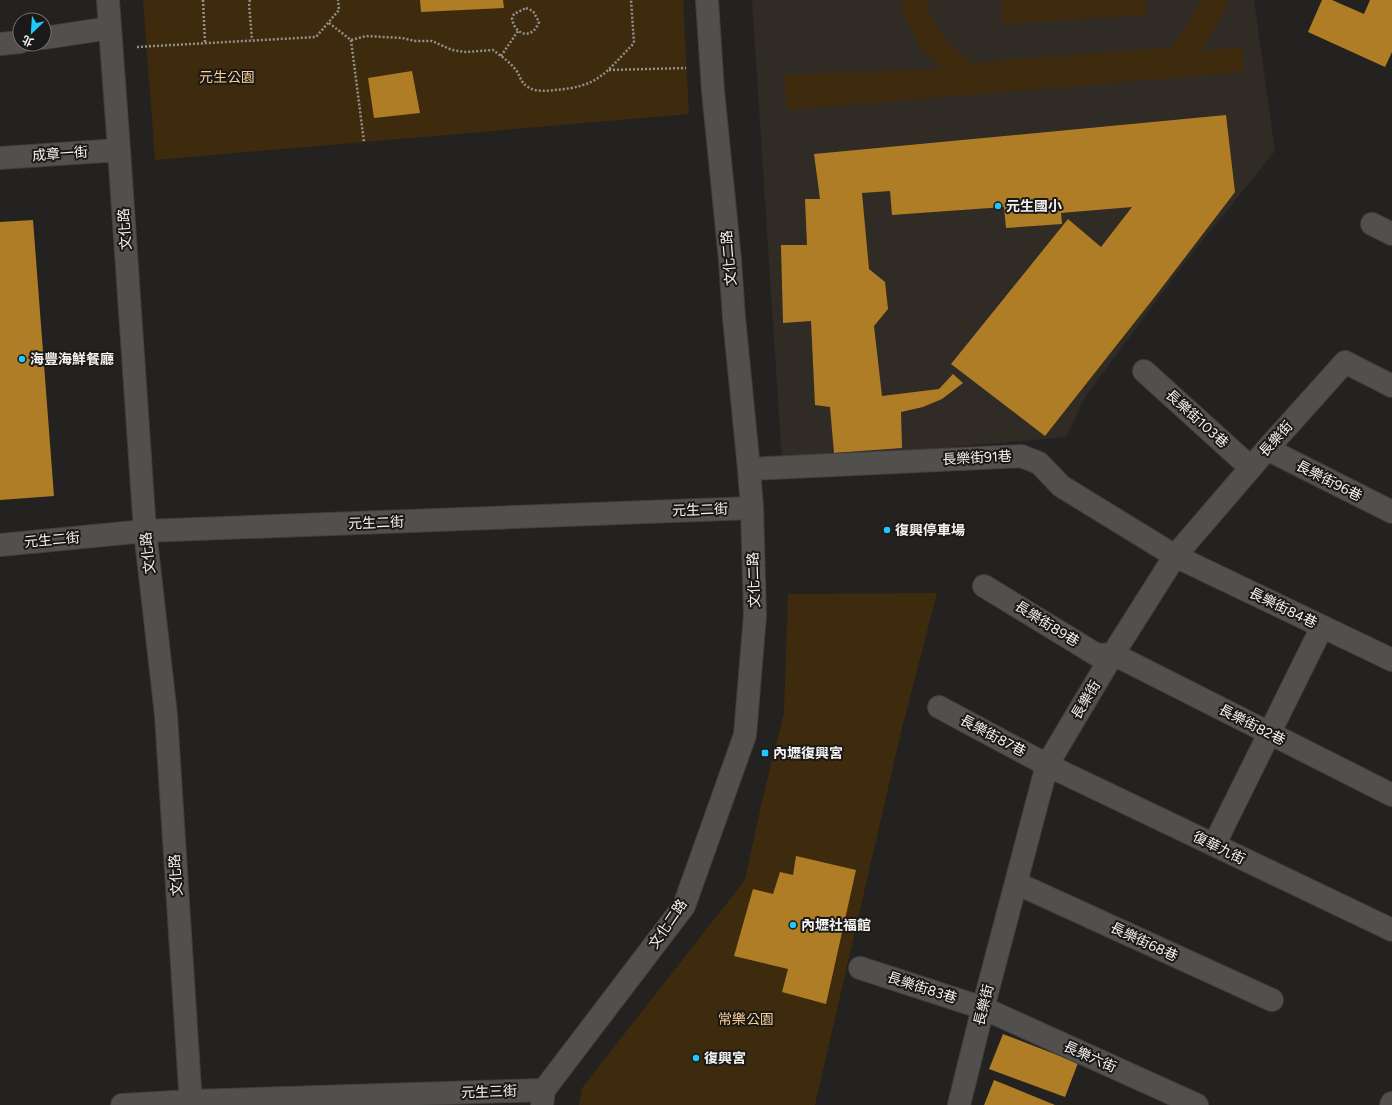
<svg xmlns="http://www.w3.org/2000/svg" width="1392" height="1105" font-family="Figtree,'Noto Sans TC',sans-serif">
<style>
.built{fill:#302b24}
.green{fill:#3e2b0d}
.building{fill:#b07d27}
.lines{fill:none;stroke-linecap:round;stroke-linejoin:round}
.minor-casing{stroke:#403f3d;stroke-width:24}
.path{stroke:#92918f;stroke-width:2.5;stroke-dasharray:2 2;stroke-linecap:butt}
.minor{stroke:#51504d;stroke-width:22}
.poi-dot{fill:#1ec9fd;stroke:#1a1917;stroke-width:1.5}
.labels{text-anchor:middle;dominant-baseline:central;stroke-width:4;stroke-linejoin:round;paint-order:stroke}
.park-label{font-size:14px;fill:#f8ce94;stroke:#1a1917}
.street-label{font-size:14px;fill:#f4f3f2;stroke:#1a1917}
.poi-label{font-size:14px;font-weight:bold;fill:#f4f3f2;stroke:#1a1917;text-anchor:start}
</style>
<rect width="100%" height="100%" fill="#242220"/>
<!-- built -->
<path class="built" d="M752,0H1254L1275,151L1186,261L1085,397L1066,437L782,462Z"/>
<!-- green -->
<path class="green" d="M143,0H683L689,114L155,160Z
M902,0H927L929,12L946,41L971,63L1171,47L1190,21L1202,0H1227L1226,8L1201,51L1243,47L1244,72L787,110L784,75L943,69L920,47L904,14Z
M1001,0H1145L1146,15L1003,24Z
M937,593L901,732L815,1105H579L582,1088L745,880L762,801L784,713L788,594Z"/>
<!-- building -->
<path class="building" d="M420,0H503L504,8L421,12Z
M1322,0H1332L1364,14L1370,0H1392V52L1385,67L1308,32Z
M412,71L420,113L374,118L368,78Z
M1226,115L1235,192L1157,294L1045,436L951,364L1068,219L1101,247L1132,207L1061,213L1062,224L1006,228L1004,207L892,215L890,191L862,193L869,269L885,282L888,309L874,326L882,396L939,389L953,374L963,383L942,399L923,407L901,412L902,448L834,453L830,407L815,405L811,321L783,323L781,245H807L805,199H820L814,154Z
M33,220L54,496L0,500V222Z
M796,856L856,870L826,1004L782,992L788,969L734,956L753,889L773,894L780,872L793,875Z
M1003,1034L1078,1063L1065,1097L989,1069Z
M994,1080L1055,1105H984Z"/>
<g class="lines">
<defs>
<path id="minor" d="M108,0L119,150L145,531L166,715L191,1105
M44,38L110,28
M0,44L20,42
M0,158L119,150
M1372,224L1392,234
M1144,371L1251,468
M1267,449L1392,512
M749,469L1021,456L1039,463L1061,486L1175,556L1392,660
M0,545L145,531L752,508
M984,586L1097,655L1113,654L1392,795
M939,707L1047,765L1392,930
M1214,845L1322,627
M1016,883L1272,1000
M860,968L983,1008L1197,1105
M122,1105L191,1101L544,1090
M542,1105L544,1090L684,906L745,735L755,615L752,508L749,469L734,318L730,260L713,91L707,0
M959,1105L983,1008L1047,765L1113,654L1175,556L1267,449L1345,362L1392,386
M1391,1105L1392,1103"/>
</defs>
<!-- minor casing -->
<use href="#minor" class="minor-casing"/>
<!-- path -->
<path class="path" d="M203,0L205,42
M250,0L249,3L252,40
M526,8L533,11L539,22C533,39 516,37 512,19L514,14Z
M329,23L351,40L366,36L402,38L415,41H432L452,50L466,52L493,50C501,56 510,62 516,70C521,77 520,82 528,87C535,92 547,91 555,90C599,87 606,72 634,43L631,0
M351,40L364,142
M137,47L316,37L339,10L338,0
M501,56L518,31
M609,70L686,68"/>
<!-- minor -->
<use href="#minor" class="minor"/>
</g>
<!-- markers -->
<g class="poi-dot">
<circle cx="998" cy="206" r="4"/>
<circle cx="22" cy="359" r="4"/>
<circle cx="887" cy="530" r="4"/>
<rect x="761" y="749" width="8" height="8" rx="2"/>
<circle cx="793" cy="925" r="4"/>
<circle cx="696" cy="1058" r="4"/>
</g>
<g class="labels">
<!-- park labels -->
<g class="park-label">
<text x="227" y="77">元生公園</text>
<text x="746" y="1019">常樂公園</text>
</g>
<!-- street labels -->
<g class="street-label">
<text transform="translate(60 154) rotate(-4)">成章一街</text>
<text transform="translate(125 229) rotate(-94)">文化路</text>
<text transform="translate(729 258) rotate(-95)">文化二路</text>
<text transform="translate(1197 419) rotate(42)">長樂街103巷</text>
<text transform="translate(1276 439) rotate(-48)">長樂街</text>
<text transform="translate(977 458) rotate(-3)">長樂街91巷</text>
<text transform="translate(1329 481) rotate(27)">長樂街96巷</text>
<text transform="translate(700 510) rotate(-2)">元生二街</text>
<text transform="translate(376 523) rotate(-2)">元生二街</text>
<text transform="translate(52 540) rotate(-5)">元生二街</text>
<text transform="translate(148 553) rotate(-96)">文化路</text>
<text transform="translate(754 580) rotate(-92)">文化二路</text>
<text transform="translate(1283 608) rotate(26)">長樂街84巷</text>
<text transform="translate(1047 624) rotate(32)">長樂街89巷</text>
<text transform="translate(1086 700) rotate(-59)">長樂街</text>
<text transform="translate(1252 725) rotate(27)">長樂街82巷</text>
<text transform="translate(993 736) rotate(28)">長樂街87巷</text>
<text transform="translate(1219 848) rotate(26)">復華九街</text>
<text transform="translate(176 875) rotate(-94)">文化路</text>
<text transform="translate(668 924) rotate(-56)">文化二路</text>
<text transform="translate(1144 942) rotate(25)">長樂街68巷</text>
<text transform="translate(922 988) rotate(18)">長樂街83巷</text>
<text transform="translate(984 1005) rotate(-76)">長樂街</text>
<text transform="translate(1090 1057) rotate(24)">長樂六街</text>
<text transform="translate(489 1092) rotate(-2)">元生三街</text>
</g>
<!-- poi labels -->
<g class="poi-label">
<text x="1006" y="206">元生國小</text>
<text x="30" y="359">海豐海鮮餐廳</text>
<text x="895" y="530">復興停車場</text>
<text x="773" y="753">內壢復興宮</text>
<text x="801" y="925">內壢社福館</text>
<text x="704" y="1058">復興宮</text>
</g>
</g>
<!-- north arrow -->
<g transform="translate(32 32) rotate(205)"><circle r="19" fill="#1a1917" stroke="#71706f"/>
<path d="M0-3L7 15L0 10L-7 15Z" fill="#1ec9fd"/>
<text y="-6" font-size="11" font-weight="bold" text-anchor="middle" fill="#f4f3f2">北</text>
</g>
</svg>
